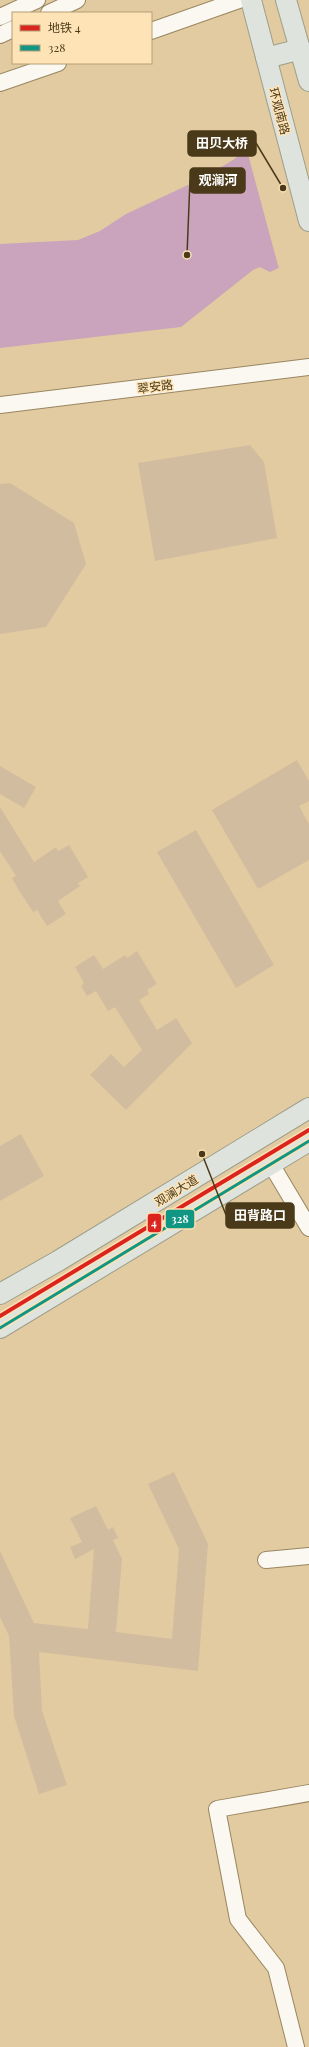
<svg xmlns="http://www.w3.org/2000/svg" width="309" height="2047" font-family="'Playfair Display','Noto Sans SC',serif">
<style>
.water{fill:#caa3bc}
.pier{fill:#e2cba0}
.building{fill:#d2bc9f}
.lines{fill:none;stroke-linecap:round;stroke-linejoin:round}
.minor-casing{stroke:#988660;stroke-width:18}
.major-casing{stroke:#9d9e8a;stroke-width:22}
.minor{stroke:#fbf7f1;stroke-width:16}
.major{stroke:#dfe3dd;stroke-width:20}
.bus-1-casing{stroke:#fde3b6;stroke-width:6}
.bus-1{stroke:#109682;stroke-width:3}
.metro-1-casing{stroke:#fde3b6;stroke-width:7}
.metro-1{stroke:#dc241f;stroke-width:4}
.labels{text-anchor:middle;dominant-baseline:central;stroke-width:3;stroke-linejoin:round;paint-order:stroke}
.street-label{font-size:12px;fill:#4b3a19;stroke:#fde3b6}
.leader{fill:none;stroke:#4b3a19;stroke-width:1.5}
.callout-dot{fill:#4b3a19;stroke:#fde3b6;stroke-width:1.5}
.callout{fill:#4b3a19;stroke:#4b3a19;stroke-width:1.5}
.callout-label{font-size:13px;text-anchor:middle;font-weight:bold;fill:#fff}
.line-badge{stroke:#fde3b6;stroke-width:1.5}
.badge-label{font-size:11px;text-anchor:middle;font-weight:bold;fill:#fff}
</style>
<rect width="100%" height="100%" fill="#e2cba0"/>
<!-- water -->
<path class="water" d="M309,101V254L270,272L260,267L253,270L181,327L0,348V244L78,240L100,231L126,214L203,178L233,160Z"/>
<!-- pier -->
<path class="pier" d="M309,99V256L279,269L246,147Z"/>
<!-- building -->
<path class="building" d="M250,445L264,462L277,538L155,561L138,463Z
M10,483L74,523L86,564L46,627L0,634V484Z
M297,760L309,781V801L299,806L309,824V860L258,889L212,810Z
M0,766L36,787L24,808L0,794Z
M0,807L34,862L56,847L58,851L69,845L88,877L78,883L80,886L58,901L66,914L47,926L37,910L33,912L18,889L12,878L16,876L0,851Z
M196,830L274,965L236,988L157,852Z
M137,951L157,984L147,990L149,994L139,1000L157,1030L176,1018L192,1043L126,1110L90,1075L111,1054L124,1067L142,1050L115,1007L108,1011L96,991L87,996L81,986L84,983L75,967L94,955L103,969L125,955L127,958Z
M21,1134L44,1176L0,1201V1146Z
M174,1472L208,1544L198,1671L39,1652L42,1711L67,1785L39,1794L14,1716L9,1636L0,1617V1551L34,1623L88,1629L94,1549L75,1559L70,1547L82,1542L70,1518L96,1506L108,1530L113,1527L118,1538L113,1540L122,1559L116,1632L172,1639L179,1549L148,1484Z"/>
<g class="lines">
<defs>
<path id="minor" d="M49,13L77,0
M0,17L37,0
M151,31L239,0
M0,35L13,29
M0,83L58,63
M0,405L309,367
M271,1164L309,1228
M266,1560L309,1556
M296,2047L276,1968L238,1919L217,1809L309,1793"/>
<path id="major" d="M251,0L309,221
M286,0L309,81
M266,58L301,49
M0,1294L58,1261L309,1108
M0,1328L309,1141"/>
</defs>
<!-- minor casing -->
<use href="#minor" class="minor-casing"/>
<!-- major casing -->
<use href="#major" class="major-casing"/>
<!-- minor -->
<use href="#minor" class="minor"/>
<!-- major -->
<use href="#major" class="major"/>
<defs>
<path id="bus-1" d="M0,1328L309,1141"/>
</defs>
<!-- bus-1 casing -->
<use href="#bus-1" class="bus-1-casing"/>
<!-- bus-1 -->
<use href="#bus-1" class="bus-1"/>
<defs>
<path id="metro-1" d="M0,1316L309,1130"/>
</defs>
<!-- metro-1 casing -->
<use href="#metro-1" class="metro-1-casing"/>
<!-- metro-1 -->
<use href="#metro-1" class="metro-1"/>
</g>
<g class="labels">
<!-- street labels -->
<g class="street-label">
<text transform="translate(280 111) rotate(75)">环观南路</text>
<text transform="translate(155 386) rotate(-7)">翠安路</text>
<text transform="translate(176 1190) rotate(-31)">观澜大道</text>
</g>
</g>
<!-- callouts -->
<path class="leader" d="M283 188L256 143M187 255L190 180M202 1154L226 1215"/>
<g class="callout-dot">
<circle cx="283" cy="188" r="4"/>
<circle cx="187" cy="255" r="4"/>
<circle cx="202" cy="1154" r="4"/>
</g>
<g class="callout">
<rect x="188" y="131" width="68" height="25" rx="4"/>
<rect x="190" y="168" width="55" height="25" rx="4"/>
<rect x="226" y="1203" width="68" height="25" rx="4"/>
</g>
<g class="callout-label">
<text x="222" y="148">田贝大桥</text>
<text x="218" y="185">观澜河</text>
<text x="260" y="1220">田背路口</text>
</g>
<g class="line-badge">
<rect x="165" y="1209" width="30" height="20" rx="4" fill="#109682"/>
<rect x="147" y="1213" width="15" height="20" rx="4" fill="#dc241f"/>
</g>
<g class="badge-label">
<text x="180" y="1223">328</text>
<text x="154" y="1227">4</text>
</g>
<!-- legend -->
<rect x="12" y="12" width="140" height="52" fill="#fde3b6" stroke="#b69f77"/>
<rect x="20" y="25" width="20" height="6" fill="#dc241f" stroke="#b69f77"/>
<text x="48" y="32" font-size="12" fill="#4b3a19">地铁 4</text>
<rect x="20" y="45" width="20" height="6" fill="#109682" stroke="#b69f77"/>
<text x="48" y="52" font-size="12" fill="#4b3a19">328</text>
</svg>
